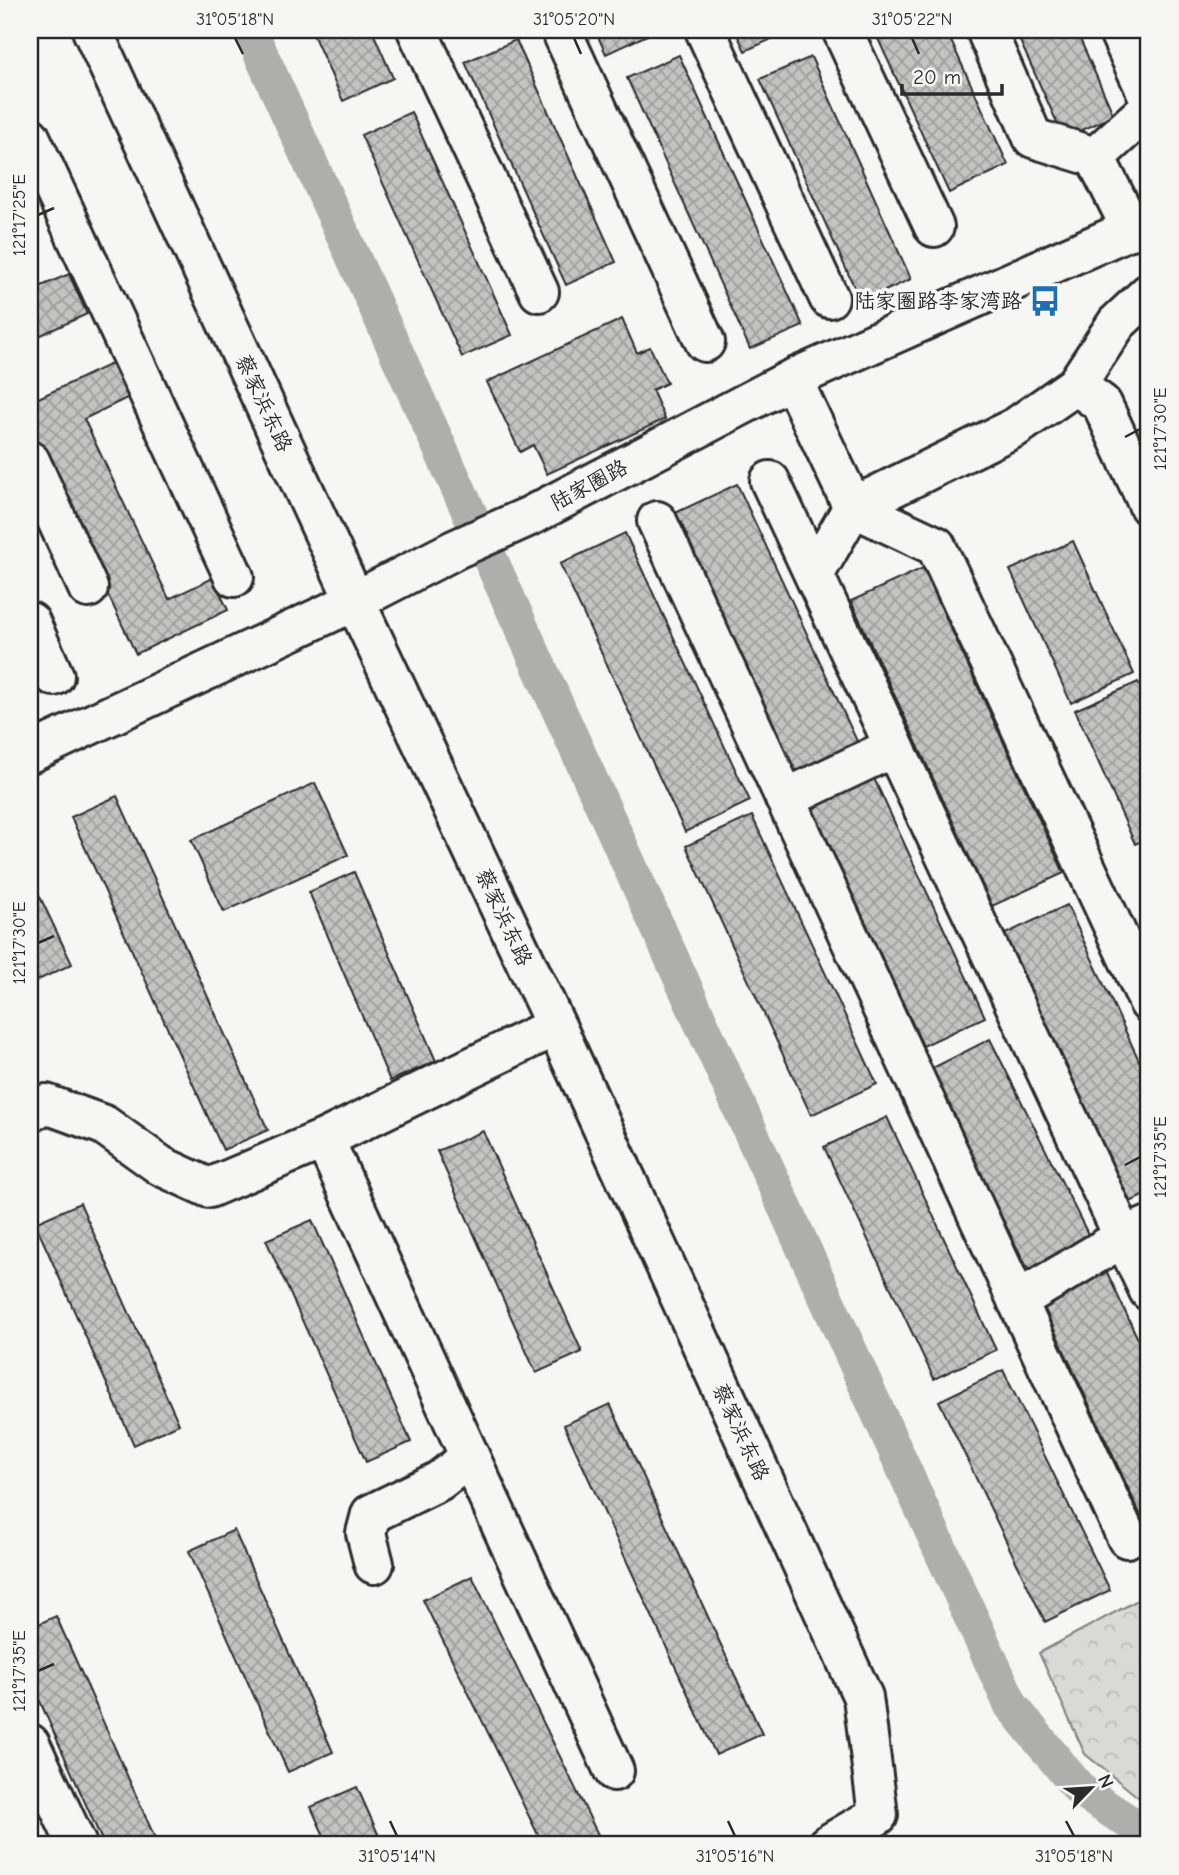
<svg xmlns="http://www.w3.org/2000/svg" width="1179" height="1875" font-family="'Comic Neue','LXGW WenKai TC',sans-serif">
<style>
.forest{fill:url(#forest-crowns);stroke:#828280;stroke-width:2}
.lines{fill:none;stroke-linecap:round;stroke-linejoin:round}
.canal{stroke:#aeaeab;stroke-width:35}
.building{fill:url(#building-cross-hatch);stroke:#2b2b2b;stroke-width:2}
.minor-casing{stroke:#2b2b2b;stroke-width:44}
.minor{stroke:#f6f6f2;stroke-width:38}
.ticks{fill:none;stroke:#2b2b2b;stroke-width:2.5}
.labels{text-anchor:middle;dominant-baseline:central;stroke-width:7;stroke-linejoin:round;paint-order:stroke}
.poi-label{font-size:21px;fill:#2b2b2b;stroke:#f6f6f2;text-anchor:end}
.street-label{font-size:21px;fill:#2b2b2b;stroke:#f6f6f2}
.neatline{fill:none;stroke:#2b2b2b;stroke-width:2.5}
.ticks-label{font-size:18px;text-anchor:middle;fill:#2b2b2b}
</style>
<defs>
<pattern id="forest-crowns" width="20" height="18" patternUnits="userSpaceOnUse" patternTransform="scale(1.75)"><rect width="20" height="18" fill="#d9d9d5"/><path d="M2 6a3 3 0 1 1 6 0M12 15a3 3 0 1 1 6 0" fill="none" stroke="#babab7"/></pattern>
<pattern id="building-cross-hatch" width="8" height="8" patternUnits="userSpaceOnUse" patternTransform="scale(1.75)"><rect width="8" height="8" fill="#c3c3c0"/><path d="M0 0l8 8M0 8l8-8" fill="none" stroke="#9f9f9c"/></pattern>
</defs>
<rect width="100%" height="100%" fill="#f6f6f2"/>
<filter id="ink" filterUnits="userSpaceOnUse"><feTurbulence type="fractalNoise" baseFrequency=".0143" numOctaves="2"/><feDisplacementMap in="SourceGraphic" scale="14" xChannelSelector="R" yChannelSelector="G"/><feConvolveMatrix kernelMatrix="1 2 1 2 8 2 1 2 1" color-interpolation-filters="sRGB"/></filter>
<g filter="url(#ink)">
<!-- forest -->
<path class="forest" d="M1149,1594V1806L1085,1754L1039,1653Z"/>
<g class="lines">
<!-- canal -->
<path class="canal" d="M250,30L1011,1705L1081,1791L1149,1835"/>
</g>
<!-- building -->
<path class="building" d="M311,30H372L393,78L343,101Z
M595,30H655L656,31L606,54Z
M735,30H792L745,51Z
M874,30H946L1008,165L949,193Z
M1015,30H1076L1114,116L1064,138Z
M516,40L616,262L566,285L465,62Z
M679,55L803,326L750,349L627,78Z
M811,57L911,279L861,302L760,79Z
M411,112L512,335L462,357L361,135Z
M69,274L87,314L30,340V291Z
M622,319L637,353L650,347L667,383L652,390L665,419L547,474L533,445L520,452L487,382Z
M113,363L129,397L84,419L169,599L213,578L228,610L136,654L30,430V402Z
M737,484L862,752L796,782L671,515Z
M625,533L750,801L685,832L560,564Z
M1073,541L1134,674L1071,703L1010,570Z
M923,568L1064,873L992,906L851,601Z
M1138,682L1149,706V838L1135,844L1075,710Z
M871,772L985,1017L923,1046L809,801Z
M315,783L348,855L224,912L191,840Z
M117,796L268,1130L223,1150L71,817Z
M752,816L877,1084L811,1115L686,846Z
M354,872L436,1061L390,1081L309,892Z
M30,876L72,964L30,984Z
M1067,905L1149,1082V1193L1126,1204L1001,936Z
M990,1039L1094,1246L1032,1277L927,1071Z
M887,1117L996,1350L934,1379L824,1147Z
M483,1131L582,1352L536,1373L437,1151Z
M80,1203L179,1424L134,1445L35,1223Z
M312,1220L411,1442L366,1462L266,1240Z
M1105,1268L1149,1363V1533L1040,1299Z
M1003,1370L1110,1590L1045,1622L939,1401Z
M610,1404L762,1734L716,1755L564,1425Z
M234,1530L333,1752L288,1772L189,1551Z
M472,1576L603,1845H543L423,1600Z
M56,1616L155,1838L139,1845H104L30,1679V1628Z
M357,1787L383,1845H328L311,1807Z"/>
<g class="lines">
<defs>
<path id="minor" d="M92,30L355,601L556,1026L863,1697L878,1815L827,1845
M417,30L539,292
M561,30L705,342
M705,30L829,298
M842,30L934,227
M986,30L1033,138L1095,157
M1118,30L1149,97
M30,137L234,577
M1132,230L1095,157L1149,108
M792,379L853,507L1016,427L1076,385L1117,323L1149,293
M1076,385L1102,404L1149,506
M30,461L88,588
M770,481L1149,1291
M657,521L1127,1538
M814,575L853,507L936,546L1149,1003
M30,622L54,676
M30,753L355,601L456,549L530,516L792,379L1149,221
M785,799L894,747
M556,1026L324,1139L614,1771
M30,1112L46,1104L104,1125L161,1166L209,1188L324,1139
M1017,1301L1124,1237L1149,1226
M374,1564L366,1533L371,1514L439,1481L470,1457
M30,1744L77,1845"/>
</defs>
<!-- minor casing -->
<use href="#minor" class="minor-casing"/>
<!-- minor -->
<use href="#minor" class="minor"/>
</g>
</g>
<!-- ticks -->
<path class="ticks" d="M235,38L243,54M574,38L581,54M912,38L919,54M38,215L54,208M1125,437L1140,429M38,943L54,936M1125,1165L1140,1157M38,1671L54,1664M390,1821L397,1836M728,1821L735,1836M1066,1821L1074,1836"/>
<!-- icons -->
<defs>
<symbol id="bus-bare" viewBox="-9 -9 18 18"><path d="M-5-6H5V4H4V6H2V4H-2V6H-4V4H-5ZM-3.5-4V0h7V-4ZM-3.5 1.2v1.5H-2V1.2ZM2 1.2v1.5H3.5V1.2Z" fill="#1f6fb2" stroke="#f6f6f2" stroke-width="2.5" paint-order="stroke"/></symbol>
</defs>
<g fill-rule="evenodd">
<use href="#bus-bare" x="1023" y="279" width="44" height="44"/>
</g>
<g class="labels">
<!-- poi labels -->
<g class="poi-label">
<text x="1022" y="301">陆家圈路李家湾路</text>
</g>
<!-- street labels -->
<g class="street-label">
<text transform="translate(264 403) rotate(65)">蔡家浜东路</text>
<text transform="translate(589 485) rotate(-28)">陆家圈路</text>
<text transform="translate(504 917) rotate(65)">蔡家浜东路</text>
<text transform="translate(741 1432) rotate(65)">蔡家浜东路</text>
</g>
</g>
<!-- margin -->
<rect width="1179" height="1875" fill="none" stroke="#f6f6f2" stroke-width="77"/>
<!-- north arrow -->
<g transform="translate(1091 1788) rotate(65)" stroke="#f6f6f2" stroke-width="5" paint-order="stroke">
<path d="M0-5L12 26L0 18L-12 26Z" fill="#2b2b2b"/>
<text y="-10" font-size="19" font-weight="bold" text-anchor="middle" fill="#2b2b2b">N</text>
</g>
<!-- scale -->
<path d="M902 84v10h100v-10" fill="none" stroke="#2b2b2b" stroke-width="3.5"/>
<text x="913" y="84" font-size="21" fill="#2b2b2b" stroke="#f6f6f2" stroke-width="5" paint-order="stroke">20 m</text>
<rect x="38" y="38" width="1102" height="1798" class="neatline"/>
<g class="ticks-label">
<text x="235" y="25">31°05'18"N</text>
<text x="574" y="25">31°05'20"N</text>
<text x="912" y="25">31°05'22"N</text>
<text transform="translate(19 215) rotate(-90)" y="6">121°17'25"E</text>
<text transform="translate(1160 429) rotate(-90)" y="6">121°17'30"E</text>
<text transform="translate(19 943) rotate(-90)" y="6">121°17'30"E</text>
<text transform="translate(1160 1157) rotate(-90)" y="6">121°17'35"E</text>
<text transform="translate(19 1671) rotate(-90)" y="6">121°17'35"E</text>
<text x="397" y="1862">31°05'14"N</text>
<text x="735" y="1862">31°05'16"N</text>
<text x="1074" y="1862">31°05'18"N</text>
</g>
</svg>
